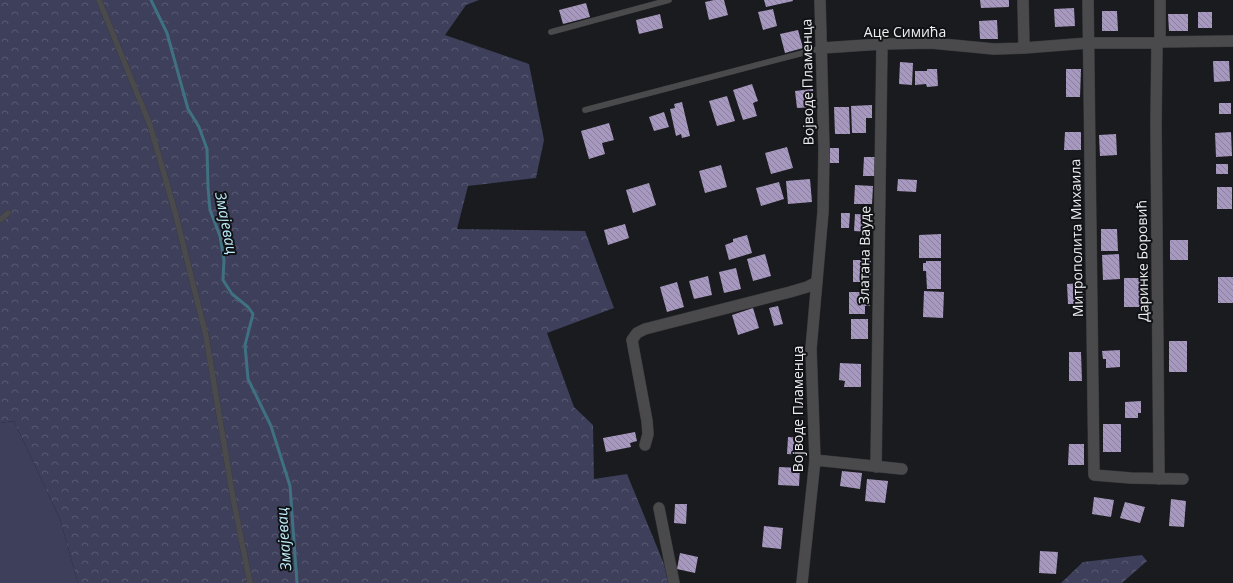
<svg xmlns="http://www.w3.org/2000/svg" width="1233" height="583" font-family="'Open Sans',sans-serif">
<style>
.grass{fill:#3d3f5b}
.forest{fill:url(#forest-crowns)}
.lines{fill:none;stroke-linecap:round;stroke-linejoin:round}
.stream{stroke:#3f7180;stroke-width:3}
.building{fill:url(#building-back-hatch)}
.lane-casing{stroke:#38393c;stroke-width:6}
.street-casing{stroke:#38393c;stroke-width:12}
.lane{stroke:#4a4a4c;stroke-width:5.5}
.street{stroke:#4a4a4c;stroke-width:11}
.labels{text-anchor:middle;dominant-baseline:central;stroke-width:4;stroke-linejoin:round;paint-order:stroke}
.street-label{font-size:14px;fill:#eeeef1;stroke:#111215}
.water-label{font-size:15px;font-style:italic;fill:#bbebfa;stroke:#111215}
</style>
<defs>
<pattern id="forest-crowns" width="20" height="18" patternUnits="userSpaceOnUse"><rect width="20" height="18" fill="#3d3f5b"/><path d="M2 6a3 3 0 1 1 6 0M12 15a3 3 0 1 1 6 0" fill="none" stroke="#595b73"/></pattern>
<pattern id="building-back-hatch" width="6" height="6" patternUnits="userSpaceOnUse"><rect width="6" height="6" fill="#a798bf"/><path d="M-1 5l2 2M0 0l6 6M5-1l2 2" fill="none" stroke="#8a809b"/></pattern>
</defs>
<rect width="100%" height="100%" fill="#1a1b1e"/>
<!-- grass -->
<path class="grass" d="M14,421L60,519L78,583H0V423Z"/>
<!-- forest -->
<path class="forest" d="M0,0H479L466,5L445,35L529,64L544,140L536,178L468,186L457,229L585,231L614,308L547,333L574,407L593,425L594,479L627,474L664,564L668,583H78L60,519L14,421L0,423Z
M1142,555L1147,561L1122,583H1061L1083,562Z"/>
<g class="lines">
<!-- stream -->
<path class="stream" d="M151,0L167,33L188,109L199,127L207,149L208,187L210,210L220,236L224,260L223,280L232,294L248,307L253,314L245,345L248,379L271,426L290,486L297,583"/>
</g>
<!-- building -->
<path class="building" d="M714,0H724L728,15L709,20L705,2Z
M764,0H793V1L766,7Z
M980,0H1009V7L981,8Z
M586,3L590,17L563,24L559,10Z
M1074,8L1075,26L1055,27L1054,9Z
M773,9L777,26L763,30L758,12Z
M1102,11H1117L1118,31H1102Z
M1198,12H1212V28H1198Z
M660,14L663,28L639,34L636,20Z
M1168,14H1188V31H1169Z
M997,20L998,39H980L979,21Z
M798,30L803,48L785,53L780,34Z
M1213,61H1229L1230,81L1214,82Z
M900,62L913,63L912,85L899,84Z
M927,69H937L938,86L927,87L926,84L915,85V71H927Z
M1066,69H1081L1080,97H1066Z
M752,84L758,101L753,103L757,116L743,120L733,90Z
M813,89L814,107L797,108L795,91Z
M727,96L735,121L717,126L709,101Z
M682,102L690,136L682,138L681,134L676,136L670,109L675,108L674,104Z
M1219,103H1231V114H1219Z
M872,105V118H866V133H852L851,106Z
M834,107H849L850,134H835Z
M664,112L669,127L654,131L649,117Z
M609,123L614,140L602,143L605,154L589,159L581,131Z
M1065,132H1081V150H1064Z
M1231,132L1232,156L1216,157L1215,133Z
M1116,134L1117,155L1100,156L1099,135Z
M787,147L793,168L771,174L765,153Z
M828,148H839V163H828Z
M864,157H877V176H863Z
M1216,164H1228V174H1216Z
M721,165L727,187L705,193L699,171Z
M810,179L812,202L788,204L786,181Z
M898,179L917,180L916,192L897,191Z
M779,182L784,199L761,206L756,188Z
M649,183L656,205L633,213L626,190Z
M855,185L873,186L872,204H854Z
M1217,187H1232V209H1217Z
M841,213H850L849,228H841Z
M855,214L870,215L869,232L854,231Z
M625,224L629,238L608,245L604,230Z
M1101,229H1117L1118,251H1101Z
M941,234V258H919V235Z
M747,235L752,253L729,260L725,245L733,242V239Z
M1170,240H1188V260H1170Z
M765,254L771,276L753,281L747,259Z
M1119,254L1120,279L1103,280L1102,255Z
M853,260H871L870,282H853Z
M926,261H941V289H927L926,271H923V263H926Z
M736,268L741,289L724,293L719,272Z
M708,276L712,295L694,299L689,281Z
M1218,277H1233V303H1218Z
M1124,278H1141V307H1124Z
M677,282L684,307L667,312L660,287Z
M1083,283L1084,304H1068L1067,284Z
M924,291L944,292L943,318L923,317Z
M849,292H870V306H865V314H849Z
M778,306L783,324L774,326L769,308Z
M753,308L759,328L738,335L732,315Z
M851,319H868V339H851Z
M1169,341H1187V372H1169Z
M1120,350V367L1106,368V359H1103L1102,351Z
M1069,352H1081L1082,381H1069Z
M840,363L861,364V387H844L845,381L839,380Z
M1141,401V413H1138V418H1125V402Z
M1103,424H1121V452H1103Z
M635,432L637,441L630,443L631,447L606,452L603,438Z
M788,437L803,438L802,455L787,454Z
M1069,444H1084V465H1068Z
M779,467L800,468L799,486L778,485Z
M842,471L862,473L860,489L840,486Z
M867,479L888,481L885,503L865,501Z
M1094,497L1114,500L1111,517L1092,514Z
M1171,499L1186,501L1184,527L1169,526Z
M1125,502L1145,507L1140,523L1120,518Z
M675,504H687L686,524L674,523Z
M764,526L783,528L781,549L762,547Z
M1040,551L1058,552L1056,574L1039,573Z
M680,553L698,557L695,573L677,569Z"/>
<g class="lines">
<defs>
<path id="lane" d="M99,0L150,125L175,212L206,336L233,498L250,583
M551,32L669,0
M585,110L822,48
M0,220L8,213"/>
<path id="street" d="M1023,0L1024,48
M1088,0L1094,475L1131,478L1183,479
M1160,0V42
M1157,43L1156,123L1159,479
M822,48L882,44L931,43L994,49L1024,48L1088,43H1157L1160,42L1233,41
M645,445L648,434L647,421L632,340L637,333L645,329L790,292L807,287L817,282
M815,460L902,469
M876,467L882,44
M659,508L674,583
M802,583L815,460L811,349L823,212L824,150L820,0"/>
</defs>
<!-- lane casing -->
<use href="#lane" class="lane-casing"/>
<!-- street casing -->
<use href="#street" class="street-casing"/>
<!-- lane -->
<use href="#lane" class="lane"/>
<!-- street -->
<use href="#street" class="street"/>
</g>
<g class="labels">
<!-- street labels -->
<g class="street-label">
<text x="905" y="31">Аце Симића</text>
<text transform="translate(807 82) rotate(-91)">Војводе Пламенца</text>
<text transform="translate(1076 238) rotate(-91)">Митрополита Михаила</text>
<text transform="translate(864 255) rotate(-89)">Златана Вауде</text>
<text transform="translate(1142 261) rotate(-91)">Даринке Боровић</text>
<text transform="translate(797 409) rotate(-90)">Војводе Пламенца</text>
</g>
<!-- water labels -->
<g class="water-label">
<text transform="translate(227 223) rotate(79)">Змајевац</text>
<text transform="translate(283 539) rotate(-94)">Змајевац</text>
</g>
</g>
</svg>
